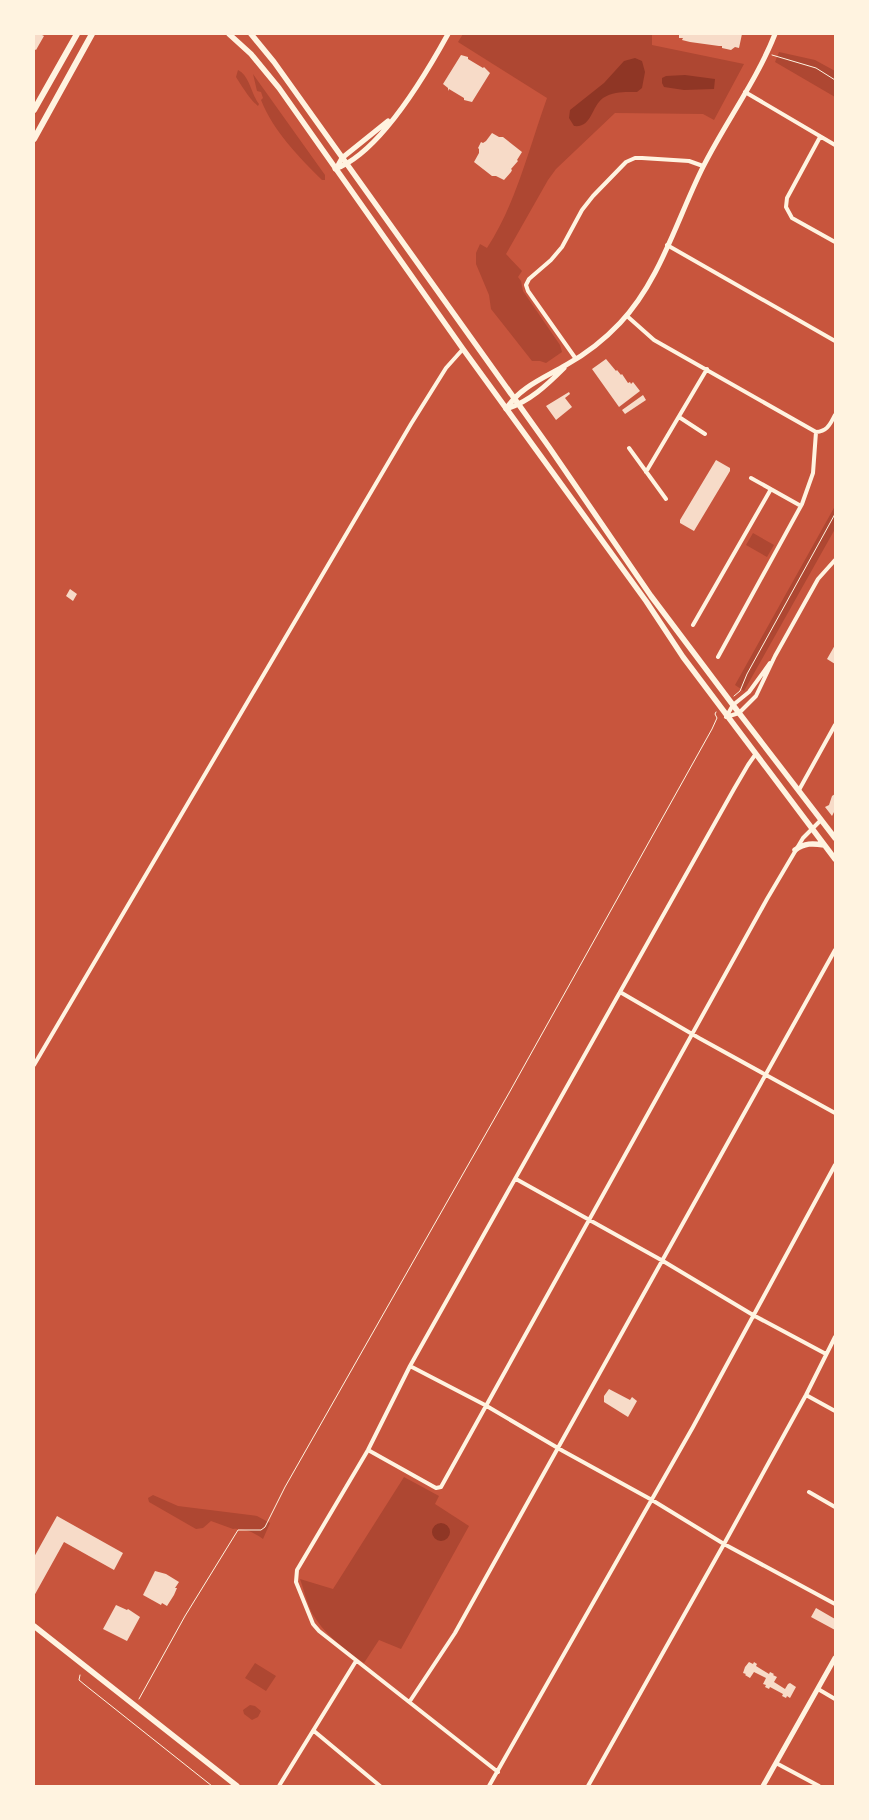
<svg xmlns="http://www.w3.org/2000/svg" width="869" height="1820" font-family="'DM Sans',sans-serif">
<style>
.green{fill:#ae4732}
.water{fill:#8f3625}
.building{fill:#f7dbc8}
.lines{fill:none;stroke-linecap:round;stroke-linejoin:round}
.path{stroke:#fff3e0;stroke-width:1}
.minor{stroke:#fff3e0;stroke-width:4}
.tertiary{stroke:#fff3e0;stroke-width:5}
.secondary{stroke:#fff3e0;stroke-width:5.5}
.primary{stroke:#fff3e0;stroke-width:6}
</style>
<rect width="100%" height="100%" fill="#c8553d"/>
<!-- green -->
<path class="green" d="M463,34H652V45L744,64L714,120L703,114L615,113L556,169L548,180L506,254L522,271L518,277L521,281L523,291L560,345L562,352L546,363L540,361H532L491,309L489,295L476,264V253L480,244L487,248C516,204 529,148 547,98L458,42Z
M779,52L815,60L835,71V97L775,62Z
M238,70C250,76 251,94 259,104L258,106C251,101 241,85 236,77Z
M253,74L325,175V180H322C298,156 274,132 261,100L263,98L261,92L257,91Z
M835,506V529L744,691L735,685Z
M753,533L774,545L767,557L746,545Z
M404,1477L439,1496L435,1504L469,1526L401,1649L379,1640L364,1663C345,1650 323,1633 312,1613C307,1603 304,1590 300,1579L333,1589Z
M153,1495L178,1506L257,1516L270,1523L263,1539C255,1533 244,1528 233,1529L211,1521L203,1528L196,1529L149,1502L148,1498Z
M255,1663L276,1676L266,1691L245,1678Z
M250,1705L255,1706L261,1711L258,1717L252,1720L244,1714L243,1710Z"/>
<!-- water -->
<path class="water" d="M635,58L642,61L645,72L642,88L637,92C625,92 614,91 603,98C591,107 592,128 574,126L569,118L570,110L604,83L624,61Z
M685,75L715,79L714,89L684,90L664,87L662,83V78L666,76Z
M432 1532a9 9 0 1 1 18 0a9 9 0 1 1-18 0Z"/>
<!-- building -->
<path class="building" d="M34,34H40L44,36L36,50L34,49Z
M675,34H742L739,48L735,47L731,50L722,48V46H719L690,42L682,40L683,38H679V35Z
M461,55L468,57V59L483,68L484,67L490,73L472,102L464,100V98L449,89L448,91V88L443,84Z
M492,133L499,137H503L522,152L517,160L518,161L511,169L512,170L511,172L504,180L496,176H492L474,162L479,153V149L478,148L481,142L483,143L486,141Z
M606,359L616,371L617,370L621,375L622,374L628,383L630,382L631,384L633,382L640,391L619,407L592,369Z
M569,392L570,394L565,398L572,407L556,420L546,406Z
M643,395L646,400L625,414L622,410Z
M716,460L730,468V471L694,531L680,523V520Z
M70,589L77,594L73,601L66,596Z
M835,645V664L827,659Z
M835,794V810L832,816L825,807L829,805L832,796Z
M609,1389L630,1400L632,1397L637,1401L628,1417L604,1402V1396Z
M57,1516L123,1553L114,1570L64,1542L34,1596V1557Z
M155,1571L166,1574L179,1582L175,1588H177L174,1595L167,1606L162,1603L161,1605L143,1595Z
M116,1605L127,1610L128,1609L140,1617L127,1641L103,1629Z
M816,1608L835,1619V1630L811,1617Z
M749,1662L753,1664L754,1662L757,1664L756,1666L769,1674L770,1672L774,1674L773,1675L777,1677L774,1682L785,1689L788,1684L790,1683L796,1687L790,1698L787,1696L786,1698L782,1696L783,1694L770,1687L769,1689L765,1687L766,1685L763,1684L766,1678L754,1672L750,1678L745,1675L746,1674L743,1673L745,1667Z"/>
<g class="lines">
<!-- path -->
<path class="path" d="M772,55L816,68L835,80
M734,696L740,691L747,674L835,514
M80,1675L79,1680L85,1685L212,1786
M139,1699L185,1616L238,1530H261L265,1527L285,1487L509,1093L712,729L717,718L715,714L716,712"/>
<!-- minor -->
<path class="minor" d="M745,92L835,145
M820,137L787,198L786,207L792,218L835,242
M667,245L835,341
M627,316L654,340L816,432
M576,359L528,291L526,285L529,279L551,260L562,247L582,210L593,196L626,162L635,158H642L689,161L703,166
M679,417L705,434
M816,432C828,431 830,424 835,415
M629,448L666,499
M646,472L707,369
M751,478L801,506
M693,625L771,489
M718,657L802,504L813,473L816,432
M726,717L739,713L756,696L775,656L818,579L835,560
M726,717L733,705L749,692L770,663
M799,790L835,725
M620,992L699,1038L835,1113
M34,1065L411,424L446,368L463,349
M516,1179L663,1261L753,1315L826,1354
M410,1366L485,1405L563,1451L652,1500L724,1544L835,1604
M806,1395L835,1411
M368,1450L436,1488L441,1487L767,899L803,838L821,820
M809,1492L835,1507
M818,1689L835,1699
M410,1701L455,1633L835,950
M314,1731L380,1786
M776,1763L819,1786
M498,1772L319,1631L313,1624L296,1582L297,1570L368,1450L410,1366L734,789L748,765L755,755
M279,1786L356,1661
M489,1786L693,1427L835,1165
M588,1786L724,1544L806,1395L835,1337"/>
<!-- tertiary -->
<path class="tertiary" d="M335,169C380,153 426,74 448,34
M336,169L342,158L388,121
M506,409C520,387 544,378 566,365C586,354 604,340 620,323C660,281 677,219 703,167C725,123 757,80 775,34
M506,409C529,402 547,385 564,368
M763,1786L835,1658"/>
<!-- secondary -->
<path class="secondary" d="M229,34L251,54L279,88L463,349L646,601L683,657L835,859
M251,34L274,62L549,447L651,596L739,713L835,838
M795,850C805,843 812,843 824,845
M34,1626L237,1786"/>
<!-- primary -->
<path class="primary" d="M34,110L77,34
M34,139L92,34"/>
</g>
<!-- border -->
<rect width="869" height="1820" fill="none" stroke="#fff3e0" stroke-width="70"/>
</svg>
